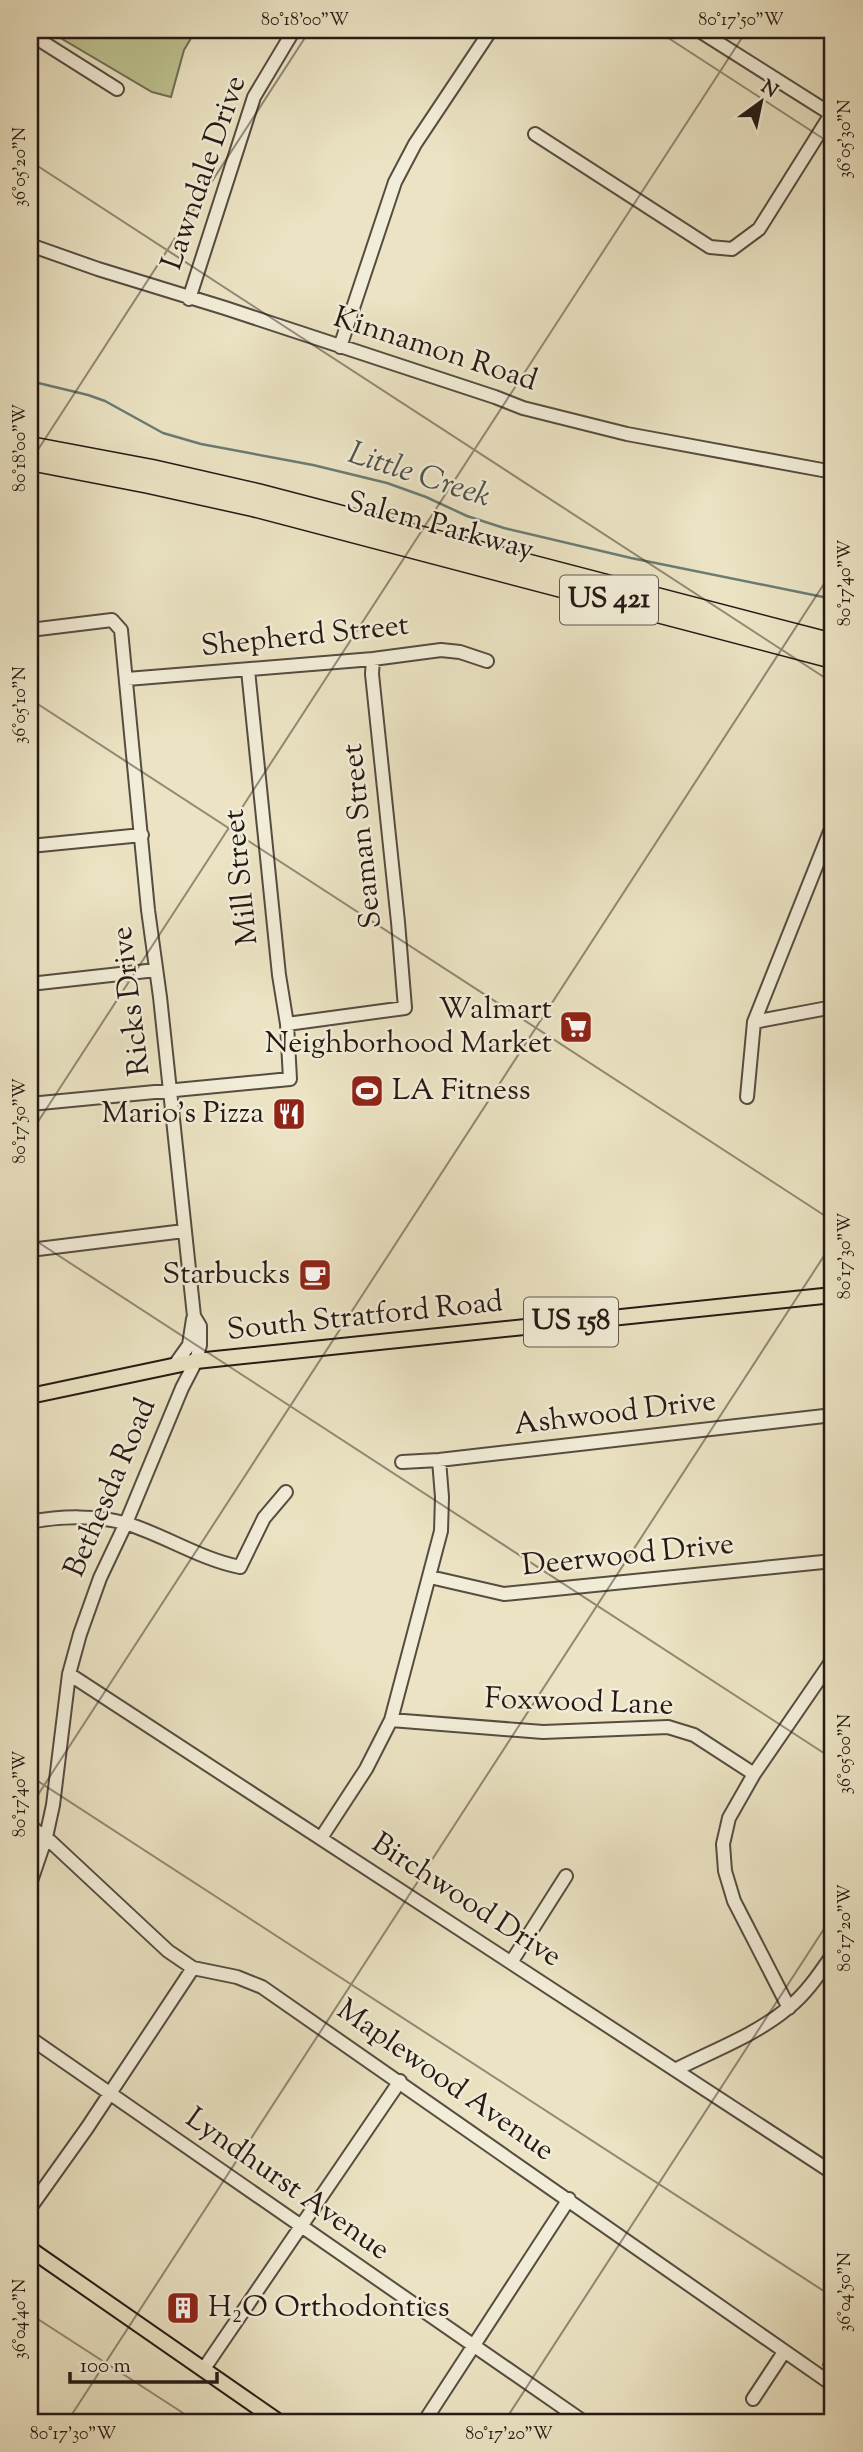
<svg xmlns="http://www.w3.org/2000/svg" width="863" height="2452" font-family="'Sorts Mill Goudy',serif">
<style>
.green{fill:#bdc290;stroke:#716e52;stroke-width:2}
.lines{fill:none;stroke-linecap:round;stroke-linejoin:round}
.stream{stroke:#6a7c74;stroke-width:2.5}
.minor-casing{stroke:#564c40;stroke-width:16}
.major-casing{stroke:#251915;stroke-width:18}
.highway-casing{stroke:#251915;stroke-width:21}
.minor{stroke:#f2edd8;stroke-width:12}
.major{stroke:#ebe3c3;stroke-width:14}
.highway{stroke:#ebe3c3;stroke-width:18}
.ticks{fill:none;stroke:#251915;stroke-width:2;stroke-opacity:0.45}
.labels{text-anchor:middle;dominant-baseline:central;stroke-width:5;stroke-linejoin:round;paint-order:stroke}
.shield{fill:#f2edd8;stroke:#625950;stroke-width:2}
.shield-label{font-size:28px;font-weight:bold;fill:#251915}
.street-label{font-size:30px;fill:#251915;stroke:#f2edd8}
.poi-label{font-size:30px;fill:#251915;stroke:#f2edd8;text-anchor:end}
.water-label{font-size:32px;font-style:italic;fill:#4d534d;stroke:#f2edd8}
.neatline{fill:none;stroke:#251915;stroke-width:2.5}
.ticks-label{font-size:18px;text-anchor:middle;fill:#251915}
</style>
<rect width="100%" height="100%" fill="#ebe3c3"/>
<filter id="stains"><feTurbulence type="fractalNoise" baseFrequency=".00286" numOctaves="4"/><feColorMatrix values="0 0 0 0 .2 0 0 0 0 .09 0 0 0 0 .02 0 0 0 .5 -.17"/></filter>
<radialGradient id="worn" r=".72"><stop offset=".6" stop-color="#630" stop-opacity="0"/><stop offset="1" stop-color="#630" stop-opacity=".3"/></radialGradient>
<!-- green -->
<path class="green" d="M47,30H196L184,50L171,97L152,92Z"/>
<g class="lines">
<!-- stream -->
<path class="stream" d="M30,381L88,395L105,401L163,433L201,444L313,465L387,483L426,497L467,516L504,528L631,558L833,599
M833,2298V2301
M823,2365L830,2351L833,2337"/>
<defs>
<path id="minor" d="M698,30L831,114
M30,34L117,89
M535,134L710,247L732,249L759,229L833,111
M30,245L98,269L225,308L495,397L523,408L627,434L833,472
M189,299L254,97L294,30
M340,347L395,182L415,144L491,30
M30,630L112,620L121,630L148,910L160,997L194,1316L200,1326V1345L196,1361L182,1388L126,1523L100,1578L80,1634L69,1674L53,1805L46,1837L30,1884
M127,679L373,659L441,650L460,652L487,661
M30,846L142,835
M30,984L156,970
M754,1022L833,1007
M287,1024L405,1008L398,922L372,674L373,659
M747,1097L754,1022L833,824
M30,1104L290,1079L287,1024L279,975L248,670
M30,1250L184,1231
M174,1366L189,1345L193,1319
M402,1462L439,1460L833,1415
M30,1522C60,1516 98,1515 128,1524C166,1536 200,1559 240,1567L264,1518L286,1492
M430,1577L504,1594L833,1561
M69,1674L833,2173
M391,1720L543,1732L668,1727L694,1735L754,1774
M30,1826L50,1841L168,1951L193,1968L237,1977L262,1987L833,2385
M321,1838L366,1769L391,1720L441,1531L442,1497L439,1460
M512,1961L566,1876
M789,2008L734,1901L725,1871L723,1844L729,1818L754,1774L833,1659
M30,2038L584,2422
M675,2070C712,2051 756,2035 788,2008C806,1994 820,1973 833,1954
M30,2208L87,2128L193,1968
M203,2370L400,2081
M753,2399L784,2352
M424,2422L569,2199"/>
<path id="major" d="M30,1396L196,1361L833,1295
M30,2249L279,2422"/>
<path id="highway" d="M30,446L152,469L257,493L833,643
M30,461L149,484L253,507L833,659"/>
</defs>
<!-- minor casing -->
<use href="#minor" class="minor-casing"/>
<!-- major casing -->
<use href="#major" class="major-casing"/>
<!-- highway casing -->
<use href="#highway" class="highway-casing"/>
<!-- minor -->
<use href="#minor" class="minor"/>
<!-- major -->
<use href="#major" class="major"/>
<!-- highway -->
<use href="#highway" class="highway"/>
</g>
<!-- ticks -->
<path class="ticks" d="M656,30L833,145M30,161L833,683M30,462L310,30M30,699L833,1221M30,1134L747,30M30,1237L833,1759M30,1776L833,2297M30,1807L833,570M30,2314L197,2422M67,2422L833,1242M504,2422L833,1915"/>
<!-- icons -->
<defs>
<symbol id="supermarket-square" viewBox="-11 -11 22 22"><rect x="-9" y="-9" width="18" height="18" rx="4" fill="#8f2418" stroke="#f2edd8"/><path d="M-6-5.5h2.5l.6 2H6L4.5 2H-2.5L-4.4-4H-6ZM-1.5 3.2a1.3 1.3 0 1 0 .1 0ZM3 3.2a1.3 1.3 0 1 0 .1 0Z" fill="#fff"/></symbol>
<symbol id="stadium-square" viewBox="-11 -11 22 22"><rect x="-9" y="-9" width="18" height="18" rx="4" fill="#8f2418" stroke="#f2edd8"/><path d="M0-5a6.5 5 0 1 0 0 10a6.5 5 0 1 0 0-10ZM-3.5-1.8h7v3.6h-7Z" fill="#fff"/></symbol>
<symbol id="restaurant-square" viewBox="-11 -11 22 22"><rect x="-9" y="-9" width="18" height="18" rx="4" fill="#8f2418" stroke="#f2edd8"/><path d="M-5-6h1v4h1v-4h1v4h1v-4h1v5L-1.5 .5V6h-2V.5L-5-1ZM5-6V6H3V1.5H1.5Q1.5-4 5-6Z" fill="#fff"/></symbol>
<symbol id="cafe-square" viewBox="-11 -11 22 22"><rect x="-9" y="-9" width="18" height="18" rx="4" fill="#8f2418" stroke="#f2edd8"/><path d="M-5.5-4.5H6V0H3Q3 3.5 0 3.5H-2.5Q-5.5 3.5-5.5 0ZM3-3.2v2h1.7v-2ZM-6 4.5H4V6H-6Z" fill="#fff"/></symbol>
<symbol id="building-square" viewBox="-11 -11 22 22"><rect x="-9" y="-9" width="18" height="18" rx="4" fill="#8f2418" stroke="#f2edd8"/><path d="M-4-6H4V6H1V3H-1V6H-4ZM-2.5-4.3h1.7v1.8h-1.7ZM.8-4.3h1.7v1.8H.8ZM-2.5-1h1.7V.8h-1.7ZM.8-1h1.7V.8H.8Z" fill="#fff"/></symbol>
</defs>
<g fill-rule="evenodd">
<use href="#supermarket-square" x="557" y="1008" width="38" height="38"/>
<use href="#stadium-square" x="348" y="1072" width="38" height="38"/>
<use href="#restaurant-square" x="270" y="1095" width="38" height="38"/>
<use href="#cafe-square" x="296" y="1256" width="38" height="38"/>
<use href="#building-square" x="164" y="2289" width="38" height="38"/>
</g>
<g class="labels">
<!-- shield labels -->
<g class="shield">
<rect x="560" y="575.5" width="98" height="49" rx="5"/>
<rect x="524" y="1297.5" width="94" height="49" rx="5"/>
</g>
<g class="shield-label">
<text x="609" y="600">US 421</text>
<text x="571" y="1322">US 158</text>
</g>
<!-- street labels -->
<g class="street-label">
<text transform="translate(205 173) rotate(-71)">Lawndale Drive</text>
<text transform="translate(435 350) rotate(18)">Kinnamon Road</text>
<text transform="translate(440 527) rotate(15)">Salem Parkway</text>
<text transform="translate(305 637) rotate(-6)">Shepherd Street</text>
<text transform="translate(363 836) rotate(-96)">Seaman Street</text>
<text transform="translate(242 877) rotate(-96)">Mill Street</text>
<text transform="translate(132 1001) rotate(-97)">Ricks Drive</text>
<text transform="translate(365 1317) rotate(-6)">South Stratford Road</text>
<text transform="translate(615 1414) rotate(-7)">Ashwood Drive</text>
<text transform="translate(111 1488) rotate(-67)">Bethesda Road</text>
<text transform="translate(628 1556) rotate(-6)">Deerwood Drive</text>
<text transform="translate(579 1703) rotate(2)">Foxwood Lane</text>
<text transform="translate(466 1901) rotate(33)">Birchwood Drive</text>
<text transform="translate(445 2081) rotate(35)">Maplewood Avenue</text>
<text transform="translate(287 2185) rotate(35)">Lyndhurst Avenue</text>
</g>
<!-- poi labels -->
<g class="poi-label">
<text x="552" y="1010">Walmart<tspan x="552" dy="34">Neighborhood Market</tspan></text>
<text x="392" y="1091" text-anchor="start">LA Fitness</text>
<text x="264" y="1114">Mario's Pizza</text>
<text x="290" y="1275">Starbucks</text>
<text x="208" y="2308" text-anchor="start">H₂O Orthodontics</text>
</g>
<!-- water labels -->
<g class="water-label">
<text transform="translate(419 476) rotate(18)">Little Creek</text>
</g>
</g>
<!-- margin -->
<rect width="863" height="2452" fill="none" stroke="#ebe3c3" stroke-width="77"/>
<!-- north arrow -->
<g transform="translate(761 102) rotate(33)" stroke="#f2edd8" stroke-width="5" paint-order="stroke">
<path d="M0-5L12 26L0 18L-12 26Z" fill="#251915"/>
<text y="-10" font-size="19" font-weight="bold" text-anchor="middle" fill="#251915">N</text>
</g>
<!-- scale -->
<path d="M70 2372v10h147v-10" fill="none" stroke="#251915" stroke-width="3.5"/>
<text x="80" y="2372" font-size="21" fill="#251915" stroke="#f2edd8" stroke-width="5" paint-order="stroke">100 m</text>
<rect x="38" y="38" width="786" height="2376" class="neatline"/>
<g class="ticks-label">
<text x="305" y="25">80°18'00"W</text>
<text x="741" y="25">80°17'50"W</text>
<text transform="translate(844 139) rotate(-90)" y="6">36°05'30"N</text>
<text transform="translate(19 167) rotate(-90)" y="6">36°05'20"N</text>
<text transform="translate(19 448) rotate(-90)" y="6">80°18'00"W</text>
<text transform="translate(844 583) rotate(-90)" y="6">80°17'40"W</text>
<text transform="translate(19 705) rotate(-90)" y="6">36°05'10"N</text>
<text transform="translate(19 1121) rotate(-90)" y="6">80°17'50"W</text>
<text transform="translate(844 1256) rotate(-90)" y="6">80°17'30"W</text>
<text transform="translate(844 1754) rotate(-90)" y="6">36°05'00"N</text>
<text transform="translate(19 1794) rotate(-90)" y="6">80°17'40"W</text>
<text transform="translate(844 1928) rotate(-90)" y="6">80°17'20"W</text>
<text transform="translate(844 2292) rotate(-90)" y="6">36°04'50"N</text>
<text transform="translate(19 2319) rotate(-90)" y="6">36°04'40"N</text>
<text x="73" y="2439">80°17'30"W</text>
<text x="509" y="2439">80°17'20"W</text>
</g>
<rect width="100%" height="100%" filter="url(#stains)"/>
<rect width="100%" height="100%" fill="url(#worn)"/>
</svg>
